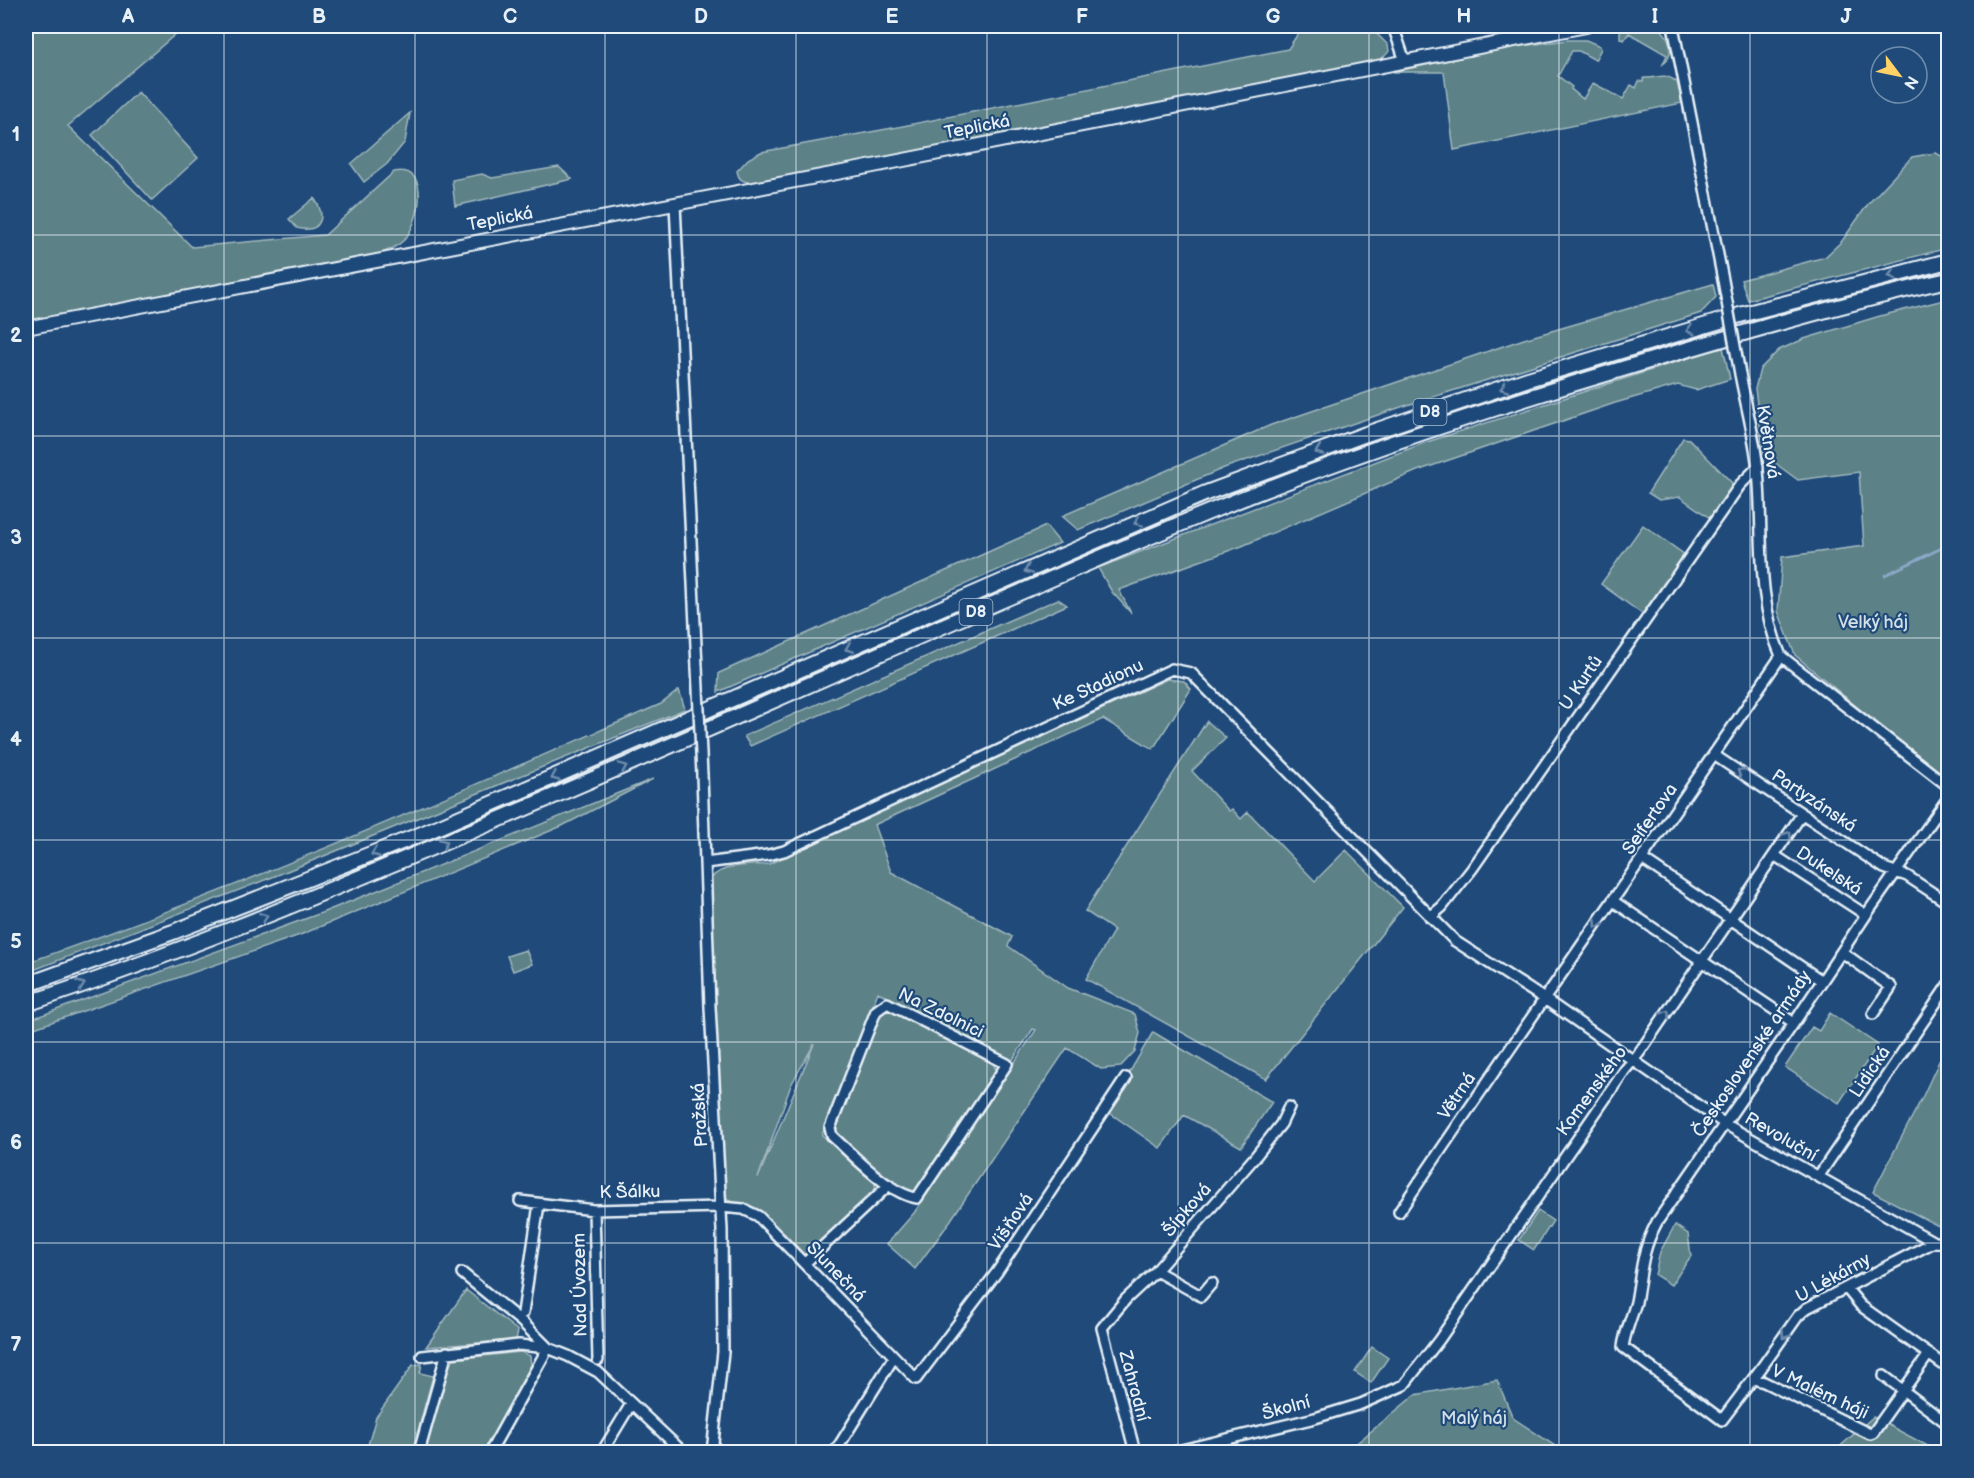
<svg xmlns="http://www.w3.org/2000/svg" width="1974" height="1478" font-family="'Balsamiq Sans',sans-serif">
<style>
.green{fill:#5c8186;stroke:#a2b9bf;stroke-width:1.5;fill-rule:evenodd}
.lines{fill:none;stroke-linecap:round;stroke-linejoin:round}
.stream{stroke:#8aa8c7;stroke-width:3}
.minor-casing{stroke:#e8f1f8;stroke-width:14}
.major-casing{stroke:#e8f1f8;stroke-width:16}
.highway-casing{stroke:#e8f1f8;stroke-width:18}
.minor{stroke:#1f4a7a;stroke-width:9}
.major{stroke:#1f4a7a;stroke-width:12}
.highway{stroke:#1f4a7a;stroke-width:14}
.minor-bridge-casing{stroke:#e8f1f8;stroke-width:14;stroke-linecap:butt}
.minor-bridge{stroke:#1f4a7a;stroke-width:9}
.oneway{stroke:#6f8dac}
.grid{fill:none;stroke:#e8f1f8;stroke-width:1.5;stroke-opacity:0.55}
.labels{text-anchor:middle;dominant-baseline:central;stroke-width:4.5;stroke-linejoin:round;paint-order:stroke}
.shield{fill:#1f4a7a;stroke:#acbfd2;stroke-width:1.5}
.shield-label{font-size:16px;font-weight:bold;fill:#e8f1f8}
.street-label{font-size:18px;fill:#e8f1f8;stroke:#1f4a7a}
.park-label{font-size:18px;fill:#d3e0e7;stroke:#1f4a7a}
.neatline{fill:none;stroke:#e8f1f8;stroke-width:2}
.grid-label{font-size:20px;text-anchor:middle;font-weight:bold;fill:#e8f1f8}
</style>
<rect width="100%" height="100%" fill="#1f4a7a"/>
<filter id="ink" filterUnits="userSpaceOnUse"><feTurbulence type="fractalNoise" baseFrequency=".0167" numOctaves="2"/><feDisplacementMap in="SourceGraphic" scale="12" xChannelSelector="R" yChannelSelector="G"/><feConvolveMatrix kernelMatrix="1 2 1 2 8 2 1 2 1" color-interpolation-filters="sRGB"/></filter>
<g filter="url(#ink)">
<!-- green -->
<path class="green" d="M26,26H185L68,126L192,247L325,235L394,172C432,164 420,223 404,240C396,248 386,252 375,255L26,322Z
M1303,26H1369L1388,45L1389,51C1382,64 1359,64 1346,67L752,183C743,181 739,181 737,171L748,159L761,152L898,127L1288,49Z
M1623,26C1632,25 1644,24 1653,26C1669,29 1677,54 1663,64L1667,55L1629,33L1624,40L1620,38V32Z
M1567,40H1586L1600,46L1601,49L1595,60L1579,51H1572L1558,76L1572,87L1571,89L1583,99L1593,83L1623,99L1631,85L1636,88L1639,81H1643L1644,78C1660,79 1661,71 1677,82L1682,103L1454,150L1444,72H1393L1506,48Z
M138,92L198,158L152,200L92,135Z
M410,113L405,142L387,164L364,182L351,164Z
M1935,153L1948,159V248L1748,300L1741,280L1825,257L1842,241L1868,204L1912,157Z
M559,167L572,179L455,206L452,180L482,174L492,178Z
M314,198C327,215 322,234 297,228L289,219Z
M1713,284L1716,297L1701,313L1401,407L1224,468L1078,530L1062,516L1271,425L1524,339Z
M1948,299V778L1869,717L1795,655L1778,611L1782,557L1864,546L1859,472L1798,480L1764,455L1755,389L1760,369L1779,350L1804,339L1880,316Z
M1723,347L1730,379L1696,390L1678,385L1615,403L1417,471L1242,546L1119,590L1131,613L1112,592L1098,568L1427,442Z
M1683,438L1689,439L1734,485L1710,518L1680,497L1659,500L1648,493Z
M1643,525L1685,555L1642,614L1601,584Z
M1046,526L1060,543L718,692L719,673Z
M1058,599L1067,605L750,746L744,736Z
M1167,679L1184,681L1191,689L1153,749L1103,719L874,825L891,872L1009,935L1012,937L1008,946L1068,988L1135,1014L1140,1033L1135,1051L1120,1067L1101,1069L1067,1048L946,1227L915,1269L887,1244L914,1213L1036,1030L1033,1029L1012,1061L878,992L822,1135L874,1179L876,1189L874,1191L806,1256L784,1233L748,1204L747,1206L724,1199L708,884C716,863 750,866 769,864ZM814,1044L758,1178L791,1085Z
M679,690L685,709L270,878L26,973V963C242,888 451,795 661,704Z
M1207,721L1226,738L1192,771L1229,811L1232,809L1241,819L1248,812L1315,881L1346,850L1403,907L1266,1079L1086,979L1114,930L1085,911Z
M653,779L562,826L300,935L26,1031V1021L324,912Z
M526,950L532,964L513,971L507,956Z
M886,1010L893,1011L992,1062L995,1067V1074L918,1188L911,1193L904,1192L838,1136L836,1130L881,1014Z
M1830,1013L1878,1045L1839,1103L1785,1067L1812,1027L1819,1031Z
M1153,1032L1272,1102L1241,1147L1184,1115L1160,1148L1107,1111Z
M1948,1042V1231L1873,1192L1922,1098Z
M1538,1211L1553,1221L1534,1250L1519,1240Z
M1675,1225L1688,1234L1691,1256L1671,1285L1655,1275L1660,1252Z
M466,1290L518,1331L516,1340L426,1347Z
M1372,1347L1388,1358L1371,1383L1355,1372Z
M521,1352L530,1356L531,1365L483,1452H425L450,1364L453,1359Z
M422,1364L420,1373L433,1376L412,1452H366L376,1417L413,1365Z
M1497,1380L1513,1418L1564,1452H1346L1415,1395Z
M1873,1417L1939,1452H1834Z"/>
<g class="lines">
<!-- stream -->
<path class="stream" d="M1885,575L1948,545"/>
<defs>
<path id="minor" d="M1393,26L1405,61
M1673,26L1723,280
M675,204L697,667
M1740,374C1746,406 1755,438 1758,470C1764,533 1755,596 1781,656L1948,786
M1714,755L1884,868L1907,876L1948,903
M702,775L710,1007L722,1230L723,1352L712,1452
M1774,855L1866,915
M1642,859L1822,981
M705,863L768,855L784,851L1172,669L1191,673L1455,941L1546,1000L1725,1124L1934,1242L1948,1243
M1613,901L1794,1023
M1430,917L1442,907L1472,869L1740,485L1758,467
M1842,952L1891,987L1873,1014
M887,1003L1007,1064L917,1198C889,1194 853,1155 832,1136L830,1128L876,1011Z
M1818,1177L1948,985
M520,1201L594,1210L721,1207L743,1209L758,1216L916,1379L997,1272L1126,1078
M594,1210L598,1360
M1399,1212C1524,1025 1655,842 1781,656
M1934,1242L1807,1308L1798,1316L1762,1367L1722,1420L1623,1347C1625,1331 1632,1317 1636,1302C1642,1270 1641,1252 1657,1222L1794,1023L1866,915L1948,798
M805,1263L889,1185
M1156,1271L1201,1296L1212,1283
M462,1273L522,1322L548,1348L568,1356L598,1372L683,1452
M1847,1289L1861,1306L1948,1368
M523,1313L539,1204
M422,1356L519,1345L548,1348L490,1452
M1884,1376L1948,1424
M1754,1379L1764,1382L1870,1434L1873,1433L1929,1354
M419,1452L447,1352
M602,1452L631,1404
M835,1452L894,1357
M1135,1452L1102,1328L1126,1299L1156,1271L1255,1157L1281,1124L1289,1107
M1173,1452L1315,1418L1361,1404L1404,1385L1439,1340L1625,1070L1639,1053L1802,814"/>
<path id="major" d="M26,328L858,169L1586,26"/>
<path id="highway" d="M26,985L173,932L424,833L1206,493L1366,434L1528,379L1740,315L1948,261
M26,1004C163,959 297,904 431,848C692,740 948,620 1209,512C1346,456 1487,409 1629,367C1735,335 1841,304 1948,280"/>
</defs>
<!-- minor casing -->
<use href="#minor" class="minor-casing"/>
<!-- major casing -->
<use href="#major" class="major-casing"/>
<!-- highway casing -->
<use href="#highway" class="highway-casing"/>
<!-- minor -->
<use href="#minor" class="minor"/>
<!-- major -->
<use href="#major" class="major"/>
<!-- highway -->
<use href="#highway" class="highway"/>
<defs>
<path id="minor-bridge" d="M1723,280L1740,374
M697,667L702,775"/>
</defs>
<!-- minor-bridge casing -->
<use href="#minor-bridge" class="minor-bridge-casing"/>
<!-- minor-bridge -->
<use href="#minor-bridge" class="minor-bridge"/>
</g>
<!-- one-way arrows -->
<defs><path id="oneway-chevron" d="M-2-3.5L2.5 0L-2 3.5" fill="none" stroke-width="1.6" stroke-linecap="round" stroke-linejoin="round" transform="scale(1.5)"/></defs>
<g class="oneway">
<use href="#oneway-chevron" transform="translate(1892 275) rotate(166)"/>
<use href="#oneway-chevron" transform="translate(1690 330) rotate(163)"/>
<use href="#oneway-chevron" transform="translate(1504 388) rotate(161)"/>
<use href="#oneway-chevron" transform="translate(1319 451) rotate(160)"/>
<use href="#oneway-chevron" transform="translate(1138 522) rotate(157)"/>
<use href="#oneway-chevron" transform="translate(1028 570) rotate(157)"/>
<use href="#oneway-chevron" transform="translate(849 648) rotate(157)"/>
<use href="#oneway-chevron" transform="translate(623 767) rotate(-24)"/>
<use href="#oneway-chevron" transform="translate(1741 772) rotate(-146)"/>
<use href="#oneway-chevron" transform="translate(555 777) rotate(156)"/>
<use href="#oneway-chevron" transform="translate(1788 835) rotate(-56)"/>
<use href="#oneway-chevron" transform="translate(444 843) rotate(-23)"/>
<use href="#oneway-chevron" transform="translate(375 853) rotate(158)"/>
<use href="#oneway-chevron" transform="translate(264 917) rotate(-21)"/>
<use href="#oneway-chevron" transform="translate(1598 924) rotate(124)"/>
<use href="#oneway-chevron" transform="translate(81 985) rotate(-20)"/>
<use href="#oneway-chevron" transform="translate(1666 1014) rotate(-56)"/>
<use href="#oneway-chevron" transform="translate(1785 1335) rotate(125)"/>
</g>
</g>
<!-- grid -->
<path class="grid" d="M224,26V1452M415,26V1452M605,26V1452M796,26V1452M987,26V1452M1178,26V1452M1369,26V1452M1559,26V1452M1750,26V1452M26,235H1948M26,436H1948M26,638H1948M26,840H1948M26,1042H1948M26,1243H1948"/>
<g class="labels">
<!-- shield labels -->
<g class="shield">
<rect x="1413.5" y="399" width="33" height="26" rx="4.5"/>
<rect x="959.5" y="599" width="33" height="26" rx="4.5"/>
</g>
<g class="shield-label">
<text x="1430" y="412">D8</text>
<text x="976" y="612">D8</text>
</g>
<!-- street labels -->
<g class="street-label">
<text transform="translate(977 127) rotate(-11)">Teplická</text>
<text transform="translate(500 219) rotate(-11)">Teplická</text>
<text transform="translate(1768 442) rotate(81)">Květnová</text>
<text transform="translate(1581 683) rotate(-56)">U Kurtů</text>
<text transform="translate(1098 685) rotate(-25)">Ke Stadionu</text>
<text transform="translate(1814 801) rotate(34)">Partyzánská</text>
<text transform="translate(1650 819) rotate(-55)">Seifertova</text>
<text transform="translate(1829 871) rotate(33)">Dukelská</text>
<text transform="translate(941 1013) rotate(26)">Na Zdolnici</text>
<text transform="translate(1752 1054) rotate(-56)">Československé armády</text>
<text transform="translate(1870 1072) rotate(-56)">Lidická</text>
<text transform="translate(1592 1091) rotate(-54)">Komenského</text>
<text transform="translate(1457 1096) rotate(-56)">Větrná</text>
<text transform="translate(700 1115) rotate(-93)">Pražská</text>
<text transform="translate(1781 1137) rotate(30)">Revoluční</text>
<text transform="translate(630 1192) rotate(-1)">K Šálku</text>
<text transform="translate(1187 1210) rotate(-49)">Šípková</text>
<text transform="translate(1011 1222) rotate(-56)">Višňová</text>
<text transform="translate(836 1272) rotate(46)">Slunečná</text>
<text transform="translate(1833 1278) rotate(-29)">U Lékárny</text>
<text transform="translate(580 1285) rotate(-91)">Nad Úvozem</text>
<text transform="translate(1134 1386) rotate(75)">Zahradní</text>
<text transform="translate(1820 1392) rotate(25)">V Malém háji</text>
<text transform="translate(1286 1408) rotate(-15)">Školní</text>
</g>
<!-- park labels -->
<g class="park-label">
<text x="1873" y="622">Velký háj</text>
<text x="1474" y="1418">Malý háj</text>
</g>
</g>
<!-- margin -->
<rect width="1974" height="1478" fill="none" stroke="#1f4a7a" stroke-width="66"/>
<!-- north arrow -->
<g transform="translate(1899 75) rotate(122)"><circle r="28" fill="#1f4a7a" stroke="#6f8dac" stroke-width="1.5"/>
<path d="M0-4.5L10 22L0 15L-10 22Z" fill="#ffd166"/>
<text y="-9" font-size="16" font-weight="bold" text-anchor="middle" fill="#e8f1f8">N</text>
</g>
<rect x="33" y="33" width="1908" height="1412" class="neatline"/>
<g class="grid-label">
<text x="128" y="23">A</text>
<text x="319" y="23">B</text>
<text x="510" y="23">C</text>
<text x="701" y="23">D</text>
<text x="892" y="23">E</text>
<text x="1082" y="23">F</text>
<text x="1273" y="23">G</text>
<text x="1464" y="23">H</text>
<text x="1655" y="23">I</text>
<text x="1846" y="23">J</text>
<text x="16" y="141">1</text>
<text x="16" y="342">2</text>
<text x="16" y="544">3</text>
<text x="16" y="746">4</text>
<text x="16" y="948">5</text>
<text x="16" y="1149">6</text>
<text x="16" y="1351">7</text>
</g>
</svg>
